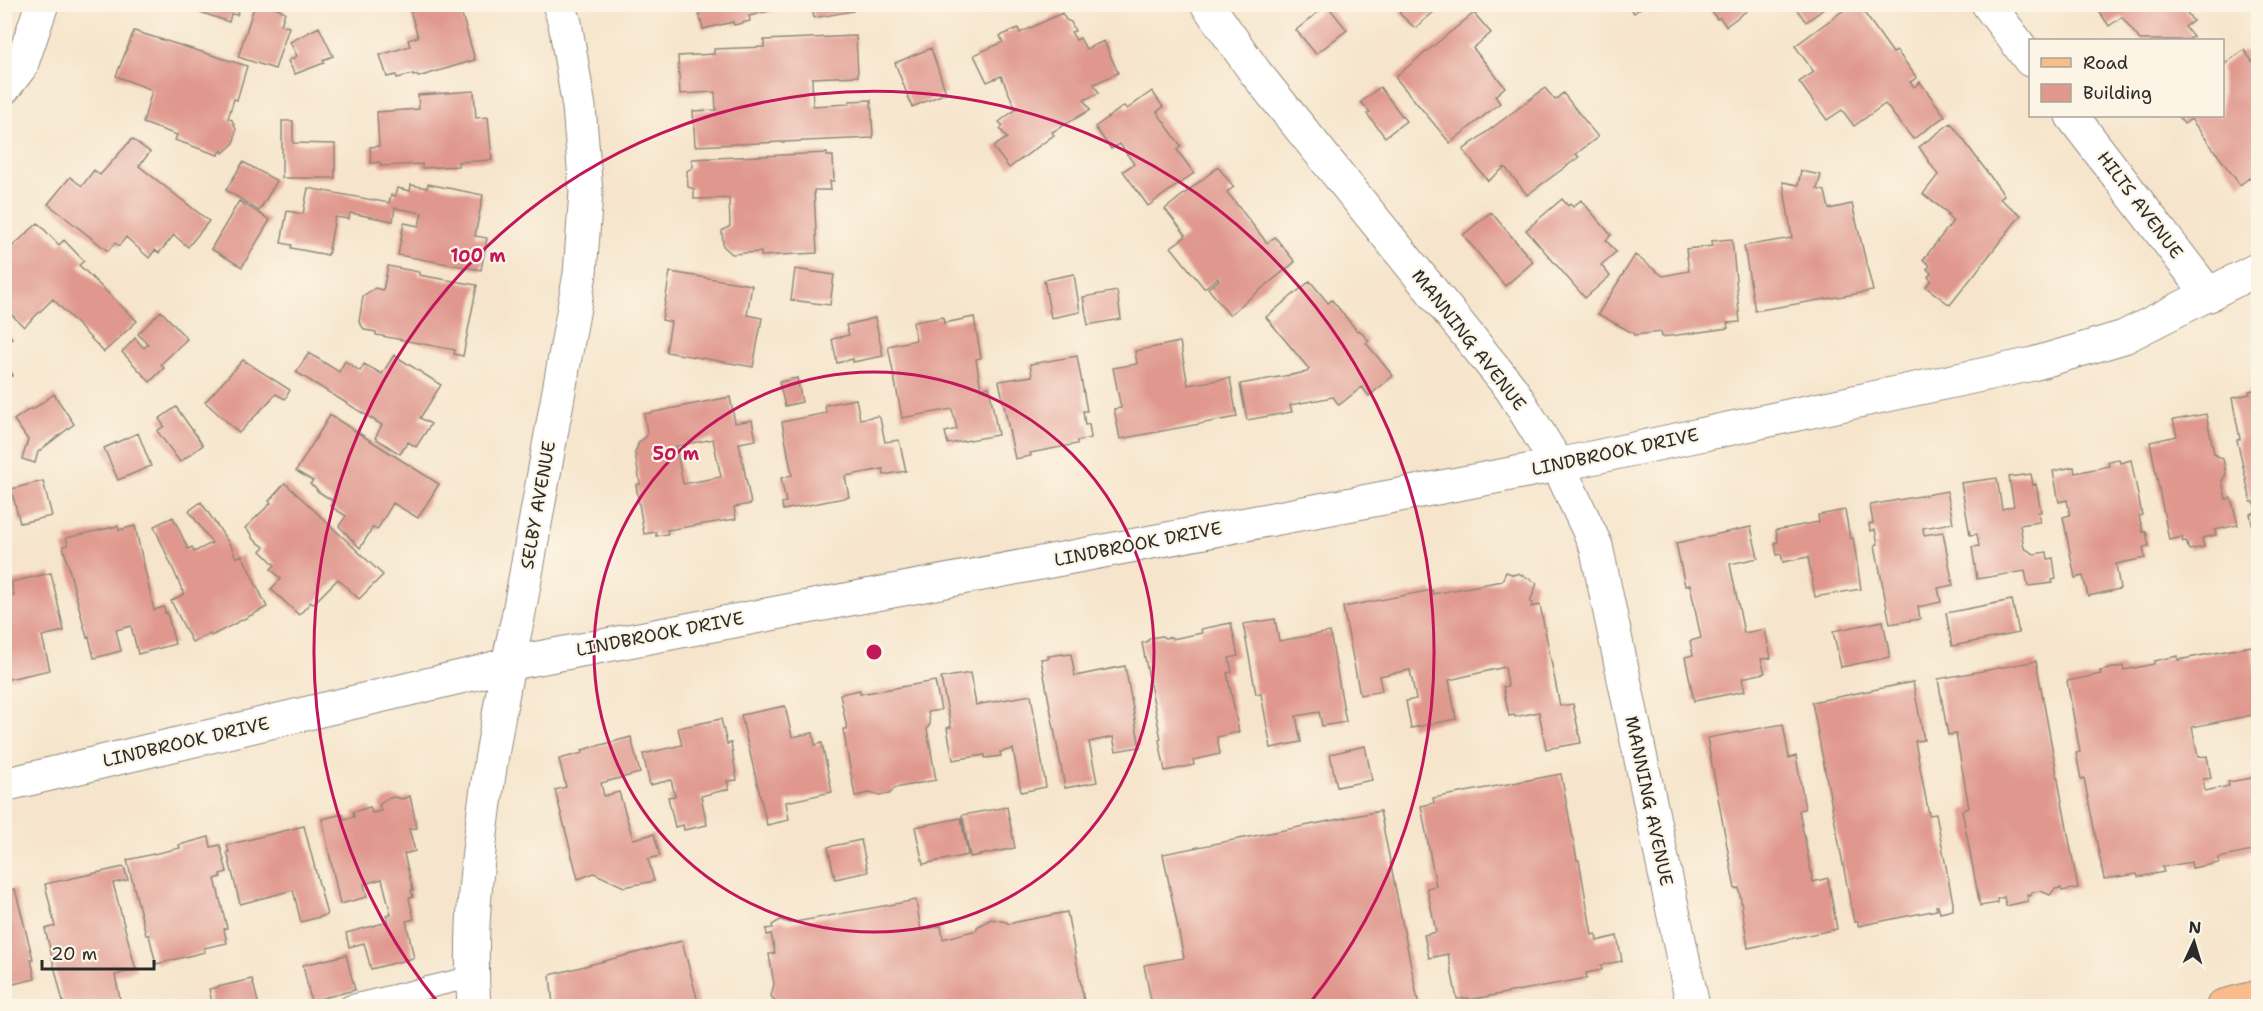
<svg xmlns="http://www.w3.org/2000/svg" width="2263" height="1011" font-family="'Shantell Sans',sans-serif">
<style>
.building{fill:#e0988e;fill-rule:evenodd}
.lines{fill:none;stroke-linecap:round;stroke-linejoin:round}
.service-casing{stroke:#90887c;stroke-width:23}
.minor-casing{stroke:#90887c;stroke-width:35}
.primary-casing{stroke:#90887c;stroke-width:35}
.service{stroke:#fff;stroke-width:21}
.minor{stroke:#fff;stroke-width:33}
.primary{stroke:#f9bc8a;stroke-width:33}
.ring{fill:none;stroke:#c2185b;stroke-width:3}
.labels{text-anchor:middle;dominant-baseline:central;stroke-width:4.5;stroke-linejoin:round;paint-order:stroke}
.street-label{font-size:18px;fill:#2b2b2b;stroke:#fcf5e5}
.centre{fill:#c2185b;stroke:#fcf5e5;stroke-width:3}
.ring-label{font-size:18px;text-anchor:middle;font-weight:bold;fill:#c2185b;stroke:#fcf5e5;stroke-width:4.5;stroke-linejoin:round;paint-order:stroke}
</style>
<rect width="100%" height="100%" fill="#fcf5e5"/>
<filter id="ink" filterUnits="userSpaceOnUse"><feTurbulence type="fractalNoise" baseFrequency=".0167" numOctaves="2"/><feDisplacementMap in="SourceGraphic" scale="12" xChannelSelector="R" yChannelSelector="G"/><feConvolveMatrix kernelMatrix="1 2 1 2 8 2 1 2 1" color-interpolation-filters="sRGB"/></filter>
<filter id="wash" filterUnits="userSpaceOnUse"><feTurbulence type="fractalNoise" baseFrequency=".008" numOctaves="4" result="noise"/><feDisplacementMap in="SourceGraphic" scale="24" xChannelSelector="R" yChannelSelector="G"/><feGaussianBlur stdDeviation="1.35" result="paint"/><feColorMatrix in="noise" values="0 0 0 0 0 0 0 0 0 0 0 0 0 0 0 0 0 1.4 0 .05"/><feComposite in="paint" operator="in"/></filter>
<g filter="url(#wash)">
<rect width="100%" height="100%" fill="#f6e5cc"/>
<g id="blocks">
<!-- building -->
<path class="building" d="M177,4H234L233,7L239,9L237,15L231,14L229,22Z
M255,4H270L285,12L281,25L289,27L275,69L238,57Z
M408,4H459L475,60L418,77L417,75L413,76V74L397,78L396,75L387,77L380,55L410,46L408,40L418,37Z
M696,4H785L786,7L749,16L750,21L734,25L733,22L703,29Z
M811,4H852L853,11L814,18Z
M1397,4H1443L1415,28L1400,14V8Z
M1628,4H1646L1634,13Z
M1712,4H1756L1726,26L1720,18L1717,19L1711,11L1713,7Z
M1793,4H1831L1806,22Z
M1852,4H1858L1893,53L1897,51L1917,78L1910,82L1914,87L1920,82L1945,116L1913,139L1885,104L1854,126L1842,110L1827,120L1799,82L1814,72L1795,46Z
M2094,4H2181L2193,21L2185,27L2193,37L2188,40H2140L2122,17L2109,26Z
M1327,5L1347,30L1316,54L1296,30Z
M1062,13L1066,20L1071,22L1075,31L1071,32L1076,40L1080,38L1086,49L1104,41L1118,73L1094,84L1099,93L1084,100L1090,110L1052,132L1054,135L1009,168L993,147L1007,138L1000,129L1003,126L999,122L1016,109L1001,76L987,82L974,55L1003,42L1000,36L1018,28L1020,33Z
M1474,13L1491,33L1473,48L1505,87L1495,96L1500,103L1450,143L1395,77Z
M319,27L333,56L323,60L324,63L295,74L288,61L297,56L290,42Z
M134,31L247,66L237,100L234,99L228,118L232,120L236,129L234,143L223,153L222,150L218,155L175,140L177,135L143,123L152,90L116,76Z
M856,36L858,76L812,78L813,106L849,104V101L871,100L873,138L695,146L693,111L716,110L715,92L680,94L678,56L714,54V49L764,47V40Z
M931,48L946,93L912,107L895,63Z
M2244,50L2258,69V171L2240,185L2191,119L2184,124L2178,116H2222V66Z
M1380,87L1406,121L1385,137L1367,114L1370,112L1361,102Z
M1545,88L1555,100L1563,93L1598,137L1576,154L1579,157L1527,195L1505,167L1488,181L1463,150Z
M474,91L476,118L488,117L492,160L458,162V166L422,168V164L381,166L380,162L371,163L370,147L379,146L377,112L419,109L418,95Z
M1152,91L1163,107L1157,112L1181,146L1177,150L1194,173L1148,206L1123,171L1134,164L1120,144L1111,149L1095,127L1124,106L1127,109Z
M282,121H293V143L335,144V178H282Z
M1951,123L2004,195L2000,199L2021,215L1950,305L1926,287L1931,280L1928,277L1931,273L1927,269L1930,265L1923,260L1953,221L1947,216L1949,214L1923,194L1938,175L1919,147Z
M132,139L150,152L139,166L209,221L188,247L174,235L159,253L155,250L149,258L126,237L119,246L115,243L108,251L48,204L70,177L82,186L94,170L100,175Z
M827,153V156H833L834,181H830L831,190H814L817,253L761,256V252L732,254L723,246L722,231L730,226L729,198L694,199V189L688,187L687,171L693,167L692,159Z
M243,162L277,181L259,211L226,190Z
M1218,167L1234,187L1227,192L1267,243L1275,237L1295,262L1229,315L1208,288L1219,280L1218,278L1204,288L1171,247L1185,237V234L1165,209Z
M1801,171L1821,175L1817,189L1825,191L1829,209L1852,204L1873,291L1755,311L1744,246L1792,238L1783,182L1798,185Z
M428,184L483,195L475,236L487,238L481,270L398,255L404,223L419,226L422,213L395,208L393,221L350,213L349,219L335,217L328,255L291,248L292,245L281,243L287,211L303,214L308,188L389,203L391,195L395,196L397,188L410,191L411,185L427,188Z
M1562,199L1568,206L1570,204L1573,207L1581,200L1611,235L1606,240L1616,252L1601,265L1610,276L1585,298L1526,230Z
M239,201L270,220L242,267L211,249Z
M1491,212L1533,262L1505,286L1463,235Z
M38,223L59,245L64,240L84,261L79,265L137,321L104,352L53,299L24,327L4,307V254Z
M1732,239L1740,322L1727,323L1728,328L1693,333L1662,337L1661,332L1634,335L1633,333L1598,314L1635,255L1663,276L1689,271L1686,249L1712,246L1711,241Z
M388,266L419,272V275L477,285L463,356L454,354L455,350L376,335V332L365,330L359,322L363,296L375,288L383,290Z
M795,269L834,275L830,305L791,300Z
M670,272L752,285L747,315L762,318L753,367L666,352L671,322L662,320Z
M1074,274L1080,312L1051,318L1044,280Z
M1310,281L1328,303L1332,300L1357,331L1359,330L1369,341L1366,343L1393,376L1369,396L1362,387L1339,405L1333,397L1290,405L1292,412L1247,420L1240,384L1307,372L1309,369L1266,317Z
M1117,291L1121,319L1088,325L1083,297Z
M161,311L187,339L161,364L164,368L150,382L122,352L135,338L144,348L148,344L138,334Z
M943,317L944,323L974,317L981,358L976,359L981,389L989,387L998,435L948,444L945,432L957,429L952,409L902,418L888,346L916,340L913,322Z
M875,318L883,356L853,362V359L837,363L832,339L849,335L846,325Z
M4,328L12,338L4,343Z
M1180,342L1188,385L1230,378L1237,417L1120,439L1114,409L1121,408L1113,368L1137,364L1135,351Z
M309,353L339,372L345,361L360,371L364,364L382,374L394,355L441,385L420,418L431,424L416,447L408,442L400,454L375,438L382,425L296,372Z
M1077,356L1087,411H1083L1085,425L1089,424L1091,438L1077,441V444L1030,453L1031,456L1015,459L999,381L1032,376L1030,364Z
M4,357L7,361L5,363L13,375L4,381Z
M243,360L290,390L285,399L276,394L239,433L205,402Z
M797,378L802,402L785,406L779,382Z
M2258,389V549L2250,514L2256,512L2254,502H2251L2237,440L2240,439L2232,398L2250,394L2249,391Z
M54,394L74,424L38,452L35,463L22,459L28,440L14,420L31,408L32,410Z
M730,397L735,423L752,420L756,440L739,443L751,504L734,507L736,519L667,530L668,534L656,536V532L644,534L636,485L640,484L635,453L639,442L646,437L647,433L644,414ZM713,439L721,477L683,484L676,446Z
M856,399L860,419L878,416L880,418L885,442L899,440L906,471L884,475L883,469L845,476L849,497L783,510L782,503L786,502L781,478L792,475L782,422L826,413L825,405Z
M176,407L203,445L180,462L157,431L164,426L159,419Z
M2206,414L2214,454L2223,459L2226,474L2222,481L2226,499L2231,498L2238,525L2215,530L2216,535L2202,538L2204,547L2189,550L2186,541L2183,542L2182,537L2169,540L2150,442L2177,436L2173,420Z
M330,415L439,484L418,518L393,503L377,530L373,527L360,548L339,526L346,516L330,506L333,501L316,490L317,489L310,484L313,481L296,471Z
M138,433L151,466L118,480L104,448Z
M2119,459L2120,463L2131,460L2142,515L2139,516L2143,532L2146,531L2149,546L2143,547L2145,558L2116,564L2120,589L2088,596L2083,576L2075,578L2063,517L2070,515L2067,500L2059,502L2053,471L2074,467L2075,473L2109,466L2108,461Z
M2031,474L2033,485L2036,484L2041,512H2038L2040,522L2020,525L2024,548L2034,554L2047,552L2048,559L2053,558L2056,579L2052,580L2053,583L2028,586L2025,571L1977,579L1972,547L1979,546L1977,534L1970,535L1961,483L1997,478L2002,509L2014,506L2009,477Z
M43,481L52,516L20,523L11,489Z
M285,483L383,575L359,599L338,579L313,604L311,602L299,615L271,589L281,579L271,569L275,565L261,551L264,547L252,538V535L245,528L271,503L269,501Z
M1947,491L1953,523L1923,528L1924,535L1943,532L1953,585L1938,588L1941,602L1918,607L1920,619L1890,624L1875,545L1878,544L1875,530L1870,531L1869,524L1873,523L1870,505Z
M201,502L231,546L236,558L242,555L267,607L211,636L210,634L192,642L171,601L184,594L154,526L173,517L188,549L192,547L194,552L212,543L189,511Z
M1845,510L1850,538H1853L1861,589L1815,597L1808,557L1783,562L1781,554L1777,555L1775,542H1778L1776,530L1819,522L1818,515Z
M118,526L119,530L135,526L154,610L164,607L165,613L167,612L175,644L138,654L131,626L116,630L121,651L94,658L89,637L87,638L63,546L68,545L66,538Z
M1751,527L1758,558L1730,564L1744,633L1765,629L1771,658L1761,659L1765,673L1742,678L1745,691L1694,701L1685,657L1693,655L1690,641L1701,638L1690,585L1685,586L1676,543Z
M1506,572L1514,575L1518,573L1537,583L1530,602L1533,603L1531,607L1540,605L1560,706L1573,704L1581,743L1546,749L1539,712L1515,717L1514,715L1509,716L1503,687L1508,686L1505,667L1449,680L1456,719L1411,728L1406,701L1416,699L1410,670L1379,676L1382,691L1360,695L1343,607L1432,590L1433,594L1502,581Z
M51,573L64,631L42,636L50,670L4,680V599L14,596L11,582Z
M2012,600L2019,633L1952,646L1946,613Z
M1275,619L1279,641L1330,632L1346,722L1322,726L1319,712L1296,716L1301,742L1271,748L1261,694H1256L1243,624Z
M1883,621L1890,657L1841,667L1833,631Z
M1231,623L1238,656L1229,658L1232,672L1227,673L1239,732L1217,737L1220,754L1193,760L1194,765L1165,771L1159,740L1161,739L1142,643L1147,642L1150,638L1162,636L1165,638L1172,637V639L1202,633L1201,629Z
M2252,646L2258,681V714L2192,727L2198,757L2207,756L2211,778L2203,779L2205,791L2229,786L2228,782L2258,777V850L2218,858L2219,863L2192,868L2191,862L2162,867L2164,872L2138,877L2137,874L2104,879L2084,778L2081,779L2076,753L2080,752L2067,681L2101,674L2100,671L2123,666L2124,670L2154,664V661L2178,656V660Z
M1063,654V655L1071,654L1075,676L1125,666L1140,747L1116,751L1113,737L1089,742L1097,782L1065,788L1041,659L1049,658L1048,656Z
M2036,661L2078,888L2062,891L2061,888L2055,889L2050,895L2041,891L2033,892L2030,896L2027,895L2028,901L2006,906L2004,897L1997,899L1998,903L1980,906L1962,810L1969,808L1956,734L1948,735L1938,679Z
M970,673L976,705L1031,695L1046,787L1021,792L1013,749L1000,752L1001,756L985,758V755L953,760L947,728L951,727L941,678Z
M935,681L941,710L928,712L930,724L927,729L936,780L895,788L889,794L878,795L869,793L855,796L843,729H847L840,694L860,690V694Z
M1913,682L1924,740L1915,741L1929,815L1936,814L1953,903V910L1940,913L1938,906H1936L1937,910L1858,926V921L1854,922L1812,702Z
M785,706L792,737L813,733L815,745L822,743L832,792L786,802L789,820L767,825L741,715Z
M721,719L727,744L731,743L737,780L727,781L729,789L701,796L707,825L684,830L683,825L675,827L668,797L675,796L671,780L650,785L643,754L682,745L678,728Z
M1783,724L1789,758L1796,756L1805,809L1799,810L1813,882L1828,878L1837,929L1748,948L1739,888L1735,889L1707,738Z
M631,737L640,773L601,783L604,796L619,792L633,839L654,834L660,856L648,859L654,881L624,887L594,873L578,879L555,790L566,787L559,759L583,753L582,750Z
M1365,746L1372,780L1337,787L1330,754Z
M1561,774L1577,860H1579L1592,935L1596,934L1597,941L1617,936L1622,961L1601,965L1602,970L1586,973L1587,978L1469,1000V998L1457,999L1448,954L1429,958L1424,935L1436,932L1427,888L1436,886L1421,806L1434,803L1433,798Z
M410,796L417,828L409,829L415,851L404,854L413,890H411L413,897L409,898L414,919L406,921L414,958L371,969L364,943L349,947L346,933L388,922L386,916L391,914L382,879L364,884L367,897L340,904L322,819L343,814L344,819L354,817L353,812L370,807L372,813L381,811L379,805L386,799L394,797L402,799Z
M1007,807L1015,848L970,857L962,815Z
M1380,811L1419,1006H1152L1144,965L1184,958L1163,854Z
M961,818L968,855L923,864L915,827Z
M304,826L327,915L301,922L293,890L240,904L227,852H229L227,845Z
M209,837L211,847L220,845L227,872L220,874L221,877L215,879L227,928L224,929L227,943L204,948L205,952L156,964L149,935H146L127,860L180,848L179,845Z
M861,840L868,872L835,879L828,847Z
M124,867L128,880L113,883L136,970L115,975L120,999L95,1005V1006H64L45,929L55,926L45,884Z
M15,889L33,959H31L35,979L9,985L4,967V891Z
M916,900L921,930L941,926L943,939L977,930V927L991,919L1007,922V924L1067,912L1085,1006H778L771,996L774,984L769,954L775,953L771,934L767,935L766,929L773,928L772,925L780,920L790,923Z
M682,941L699,1006H553L550,975Z
M346,955L355,990L311,1001L303,965Z
M252,979L259,1006H213L209,989Z"/>
</g>
</g>
<g filter="url(#ink)">
<use href="#blocks" fill-opacity="0" stroke="#90887c" stroke-width="1.5"/>
<g class="lines">
<defs>
<path id="service" d="M350,1006L472,977"/>
<path id="minor" d="M1207,4L1255,72L1512,390L1558,465L1596,546L1693,1006
M1988,4L2030,60
M4,88L21,66L42,4
M2072,116L2209,295
M4,785L477,673L507,664L1558,465L2033,364L2124,337L2258,269
M474,1006C468,925 479,842 491,761C499,713 507,665 518,618L580,274L586,192L579,107L565,23L559,4"/>
<path id="primary" d="M2223,1006L2258,997"/>
</defs>
<!-- service casing -->
<use href="#service" class="service-casing"/>
<!-- minor casing -->
<use href="#minor" class="minor-casing"/>
<!-- primary casing -->
<use href="#primary" class="primary-casing"/>
<!-- service -->
<use href="#service" class="service"/>
<!-- minor -->
<use href="#minor" class="minor"/>
<!-- primary -->
<use href="#primary" class="primary"/>
</g>
</g>
<!-- distance rings -->
<g class="ring">
<circle cx="874" cy="652" r="280"/>
<path d="M439 1004A560 560 0 1 1 1309 1004"/>
</g>
<g class="labels">
<!-- street labels -->
<g class="street-label">
<text transform="translate(2140 205) rotate(53)">HILTS AVENUE</text>
<text transform="translate(1469 340) rotate(52)">MANNING AVENUE</text>
<text transform="translate(1615 452) rotate(-12)">LINDBROOK DRIVE</text>
<text transform="translate(538 505) rotate(-80)">SELBY AVENUE</text>
<text transform="translate(1138 544) rotate(-11)">LINDBROOK DRIVE</text>
<text transform="translate(660 634) rotate(-11)">LINDBROOK DRIVE</text>
<text transform="translate(186 742) rotate(-13)">LINDBROOK DRIVE</text>
<text transform="translate(1649 801) rotate(78)">MANNING AVENUE</text>
</g>
</g>
<circle cx="874" cy="652" r="9" class="centre"/>
<g class="ring-label">
<text x="478" y="262">100 m</text>
<text x="676" y="460">50 m</text>
</g>
<!-- margin -->
<rect width="2263" height="1011" fill="none" stroke="#fcf5e5" stroke-width="24"/>
<!-- legend -->
<rect x="2029" y="39" width="195" height="78" fill="#fcf5e5" stroke="#a8a49b" stroke-width="1.5"/>
<rect x="2041" y="58" width="30" height="9" fill="#f9bc8a" stroke="#a8a49b" stroke-width="1.5"/>
<text x="2083" y="69" font-size="18" fill="#2b2b2b">Road</text>
<rect x="2041" y="84" width="30" height="18" fill="#e0988e" stroke="#a8a49b" stroke-width="1.5"/>
<text x="2083" y="99" font-size="18" fill="#2b2b2b">Building</text>
<!-- north arrow -->
<g transform="translate(2194 942) rotate(4)" stroke="#fcf5e5" stroke-width="4.5" paint-order="stroke">
<path d="M0-4.5L10 22L0 15L-10 22Z" fill="#2b2b2b"/>
<text y="-9" font-size="16" font-weight="bold" text-anchor="middle" fill="#2b2b2b">N</text>
</g>
<!-- scale -->
<path d="M42 960v9h112v-9" fill="none" stroke="#2b2b2b" stroke-width="3"/>
<text x="51" y="960" font-size="18" fill="#2b2b2b" stroke="#fcf5e5" stroke-width="4.5" paint-order="stroke">20 m</text>
</svg>
